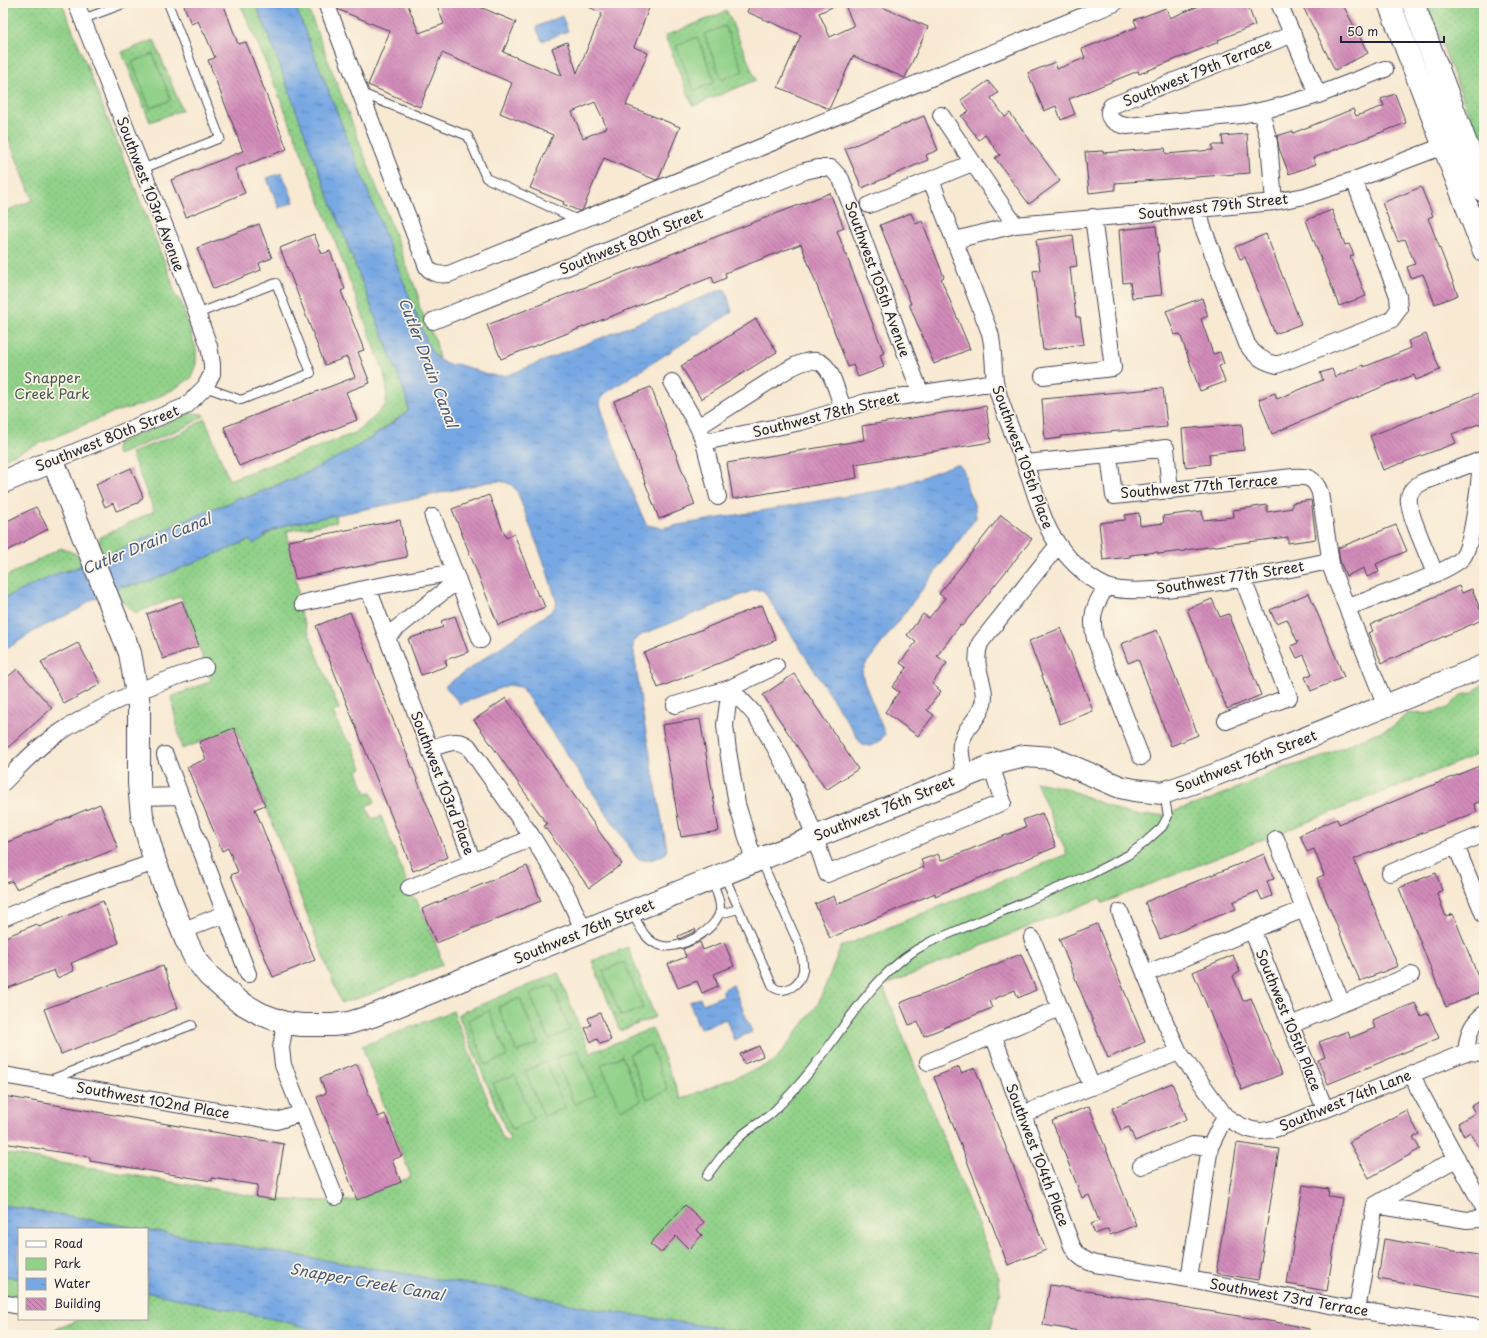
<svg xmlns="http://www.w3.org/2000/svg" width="1487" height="1338" font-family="'Playpen Sans',sans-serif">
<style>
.green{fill:url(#green-dots);stroke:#5a7a62}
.pitch{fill:#91d189;stroke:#5a7a62}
.water{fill:url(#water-ripples);stroke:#4d658f}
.building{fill:url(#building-back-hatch);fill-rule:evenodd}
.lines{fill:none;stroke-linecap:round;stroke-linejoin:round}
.lane-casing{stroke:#424052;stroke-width:10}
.street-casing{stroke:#424052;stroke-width:18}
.secondary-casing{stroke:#424052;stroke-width:24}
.primary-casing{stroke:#424052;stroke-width:24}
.lane{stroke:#fff;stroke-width:8}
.street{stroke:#fff;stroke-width:16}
.secondary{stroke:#fff;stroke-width:22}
.primary{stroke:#fff;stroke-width:22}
.labels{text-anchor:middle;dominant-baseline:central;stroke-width:3.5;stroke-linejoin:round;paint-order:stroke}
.street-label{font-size:14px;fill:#22223b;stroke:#fcf5e5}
.park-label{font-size:14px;fill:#435752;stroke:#fcf5e5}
.water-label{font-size:15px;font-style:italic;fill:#44587e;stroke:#fcf5e5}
</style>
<defs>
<pattern id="green-dots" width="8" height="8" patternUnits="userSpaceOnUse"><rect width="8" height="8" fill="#91d189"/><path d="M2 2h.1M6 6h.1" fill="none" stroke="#7db377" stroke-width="1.8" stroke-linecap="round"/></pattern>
<pattern id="water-ripples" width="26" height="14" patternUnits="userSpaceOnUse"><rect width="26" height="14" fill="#78a8e3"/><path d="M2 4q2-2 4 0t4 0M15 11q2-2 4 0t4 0" fill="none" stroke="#6288b9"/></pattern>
<pattern id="building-back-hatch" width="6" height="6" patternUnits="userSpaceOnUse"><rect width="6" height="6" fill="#d28bb9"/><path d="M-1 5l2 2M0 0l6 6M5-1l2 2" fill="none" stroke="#aa7198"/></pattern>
</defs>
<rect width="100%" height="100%" fill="#fcf5e5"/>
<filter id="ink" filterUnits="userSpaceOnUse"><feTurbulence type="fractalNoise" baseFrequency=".025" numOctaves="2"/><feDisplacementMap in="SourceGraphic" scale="8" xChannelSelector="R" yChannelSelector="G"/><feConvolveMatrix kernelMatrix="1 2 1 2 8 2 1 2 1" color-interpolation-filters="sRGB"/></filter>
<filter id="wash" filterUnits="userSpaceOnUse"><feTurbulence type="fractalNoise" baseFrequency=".012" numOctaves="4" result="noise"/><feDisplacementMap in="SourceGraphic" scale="16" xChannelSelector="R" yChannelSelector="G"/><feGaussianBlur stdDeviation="0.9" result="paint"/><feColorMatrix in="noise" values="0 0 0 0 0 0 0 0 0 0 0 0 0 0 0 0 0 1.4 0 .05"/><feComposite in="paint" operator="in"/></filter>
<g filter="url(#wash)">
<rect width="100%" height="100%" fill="#f8e9d3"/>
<!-- green -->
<path class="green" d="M3,3H62L171,279L175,295L181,302L196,349V364L191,378L172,390L144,404L114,412L3,459V212L33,200L3,125Z
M240,3H255L269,36L310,148L403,388L408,403V411L362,444L322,466L243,499L211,509L103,557L99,545L100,537L154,511L131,453L183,432L205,419L229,480L355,433L373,418L386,404L387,386L383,370C337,247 293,123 240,3Z
M294,3H306L418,295L419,306L436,342L439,358L433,354L427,342Z
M1426,3H1484V153Z
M727,11L756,80L693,106L665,36Z
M154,40L182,110L150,122L122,52Z
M190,413L203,414L204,416L187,426L118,455L116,450L117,443Z
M335,515L336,522L287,531L298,590L297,604L339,709L333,712L343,735L352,744L362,768L357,771L366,793L371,792L375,802L366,806L372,819L381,816L413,898L417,900L439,952L442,965L368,995L341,1003L236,728L182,749L171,697L211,681L181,596L135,613L122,601L116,590L121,586H129L250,540L253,544L264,537L265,535L286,525Z
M61,548L76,554L83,565L59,573L3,600V578Z
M1484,683V752L1103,903L1100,898L883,986L999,1278L1000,1292L989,1335H764L593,1309L503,1289L441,1280L3,1205V1153L277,1200L351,1201L411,1177L362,1046L453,1011L504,1141L510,1140L458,1014L558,973L590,1053L652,1028L681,1099L774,1062L818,1004L841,947L1067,854L1036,782L1065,788L1125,813L1141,816L1163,815L1214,798L1281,769L1317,759L1368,736L1392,727L1407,714L1430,713L1448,708L1461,695L1472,693Z
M628,947L655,1017L620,1031L592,961Z
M3,1275L19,1279V1298L3,1296Z
M147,1292L282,1321L327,1333L337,1332L356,1335H42L81,1319H147Z"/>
<!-- pitch -->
<path class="pitch" d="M725,26L743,71L722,80L704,34Z
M697,37L715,82L694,91L676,46Z
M153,54L171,100L150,108L132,62Z
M624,962L643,1008L621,1016L603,971Z
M552,985L570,1030L549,1039L530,994Z
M520,998L538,1044L517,1052L498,1007Z
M489,1011L507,1056L486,1065L468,1020Z
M650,1045L668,1090L647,1099L629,1054Z
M577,1050L596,1095L574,1104L556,1058Z
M622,1056L641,1101L620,1110L601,1065Z
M546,1062L565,1108L544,1116L525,1071Z
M515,1075L533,1120L512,1129L493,1083Z"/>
<!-- water -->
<path class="water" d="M255,3H294L427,342C431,352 437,360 447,364C449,366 454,364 456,364C474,368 489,379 508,375L723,289L726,291L732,312L604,394L600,402C599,410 641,518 647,525L661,528L894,488L954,465H959C967,471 964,480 967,488C973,502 975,502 976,518L866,664L862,672L864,682L885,734L880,741L871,746L862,745L763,590H754L643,634L634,640L633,645L643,716L667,849L665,854C658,858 646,863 637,858L521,687L508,685L460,704L445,686L552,611L557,603L546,568L517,491C509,480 501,481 488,482L396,503L286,525L265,534V537L253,544L250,540L145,583L121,586L117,590L89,601L81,608L38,629L3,651V600L7,597L59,573L72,570L103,557L211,509L233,502L234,499L239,497L243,499C302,476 359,451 408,411V403L403,388L310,148L269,36Z
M562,16L568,31L542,41L536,27Z
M282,173L294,202L279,208L267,178Z
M733,985L752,1032L734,1040L726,1019L700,1029L689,1002L700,998L703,1004L724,995L722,990Z
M3,1205L141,1229H19V1279L3,1275Z
M147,1230L441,1280L503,1289L593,1309L764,1335H356L337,1332L327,1333L282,1321L147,1292Z"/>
<g id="blocks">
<!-- building -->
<path class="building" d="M183,3H223L238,44L246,42L287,149L235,169L245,193L186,217L171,180L243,151L208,60L215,58L205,34H204L198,21L191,24Z
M336,3H407L419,33L444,24L436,3H470L516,22L503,52L562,76L552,48L567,42L577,73L602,13L580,3H651L634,47L648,53L626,105L680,127L659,178L656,180L604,158L583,209L579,211L563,204L564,202L530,188L553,135L500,113L512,83L442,53L420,107L368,85L390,31L339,10ZM595,102L607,128L583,138L572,112Z
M751,3H841L819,13L830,37L854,26L844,3H873L928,27L905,78L853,56L829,109L778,87L801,35L747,12Z
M1206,3H1247L1255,25L1218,40L1219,42L1139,74L1138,71L1069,99L1075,114L1061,120L1056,106L1044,111L1028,73L1055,62L1057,69L1085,58L1082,49L1137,27L1134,20L1166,8L1170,18Z
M1301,3H1342L1368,53L1335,70Z
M988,81L998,93L991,98L1005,117L1010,113L1060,181L1029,204L995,158L1000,155L985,135L979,140L961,116L969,111L961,100Z
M1395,94L1406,123L1313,158L1316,164L1289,174L1279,148L1277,136L1293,131V133L1353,109L1356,116L1384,106L1381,99Z
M924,116L938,150L926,155L928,160L862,188L845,149Z
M1247,134L1250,173L1115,183V190L1089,193L1085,152L1103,151V153L1165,148L1166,154L1213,150L1212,145H1223L1222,136Z
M1421,187L1433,216L1428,218L1458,295L1435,304L1423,274L1411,278L1407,267L1415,264L1405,239L1398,242L1382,203Z
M830,193L844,228L837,231L884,353L880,355L884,367L858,377L853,365L848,367L801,244L725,273L726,278L714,283L712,277L501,359L487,325Z
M1332,210L1345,245L1349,244L1354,255L1350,256L1366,296L1339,306L1306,220Z
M911,213L916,224L922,221L944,277L941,279L970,349L934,364L909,304H911L880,225Z
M259,224L272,258L259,263L261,270L213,289L197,248Z
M1156,226L1159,252H1157L1162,295L1132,298L1130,282L1123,283L1119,230Z
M314,234L322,254L330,251L345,289L341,291L364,350L358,352L370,383L346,392L357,420L239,466L224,427L355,377L347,357L325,365L280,248Z
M1266,234L1301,324L1275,334L1245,257L1240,259L1235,247Z
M1073,235L1077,266L1070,267L1076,317H1080L1084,344L1043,350L1033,271L1040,270L1036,240Z
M1202,298L1208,316L1201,319L1213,354L1220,352L1224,364L1219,366L1225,382L1200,391L1180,334L1175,335L1166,311Z
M756,319L777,352L701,399L681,366Z
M1426,334L1440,370L1416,380L1414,375L1384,386L1272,434L1259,399L1275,393L1277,399L1323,380L1320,373L1332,369L1335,377L1363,365L1364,367L1411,348L1408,341Z
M651,387L695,505L659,519L614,401Z
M1163,388L1167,427L1061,436V438L1045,440L1042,399Z
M1484,391V422L1452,434L1456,443L1383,470L1370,436Z
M986,406L991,442L855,464L857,478L733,499L727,463L864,440L862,426Z
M1242,424L1244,450L1209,454L1210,464L1185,467L1182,429Z
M131,468L143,497L138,503L116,511L113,503L105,507L96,484Z
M489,495L506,538L514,534L538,596L540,595L545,607L498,625L452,509Z
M1311,500L1316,539L1288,543V537L1185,550V551L1158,554V552L1130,555V557L1103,560L1099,523L1125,520V515L1139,513L1140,526L1164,523L1163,516L1202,511L1203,520L1234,517L1233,510L1267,505V512L1292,508V503Z
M36,507L48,529L3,553V523Z
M1001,515L1032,539L962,626L960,625L937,656L947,663L932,684L941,691L927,710L934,715L918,736L885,712L899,692L892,687L907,668L900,663L916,642L907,635L923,614L929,618L945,598L939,594Z
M400,520L407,557L295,579L288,541Z
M1396,525L1407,551L1376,564L1379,572L1367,577L1364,568L1346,576L1340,561L1338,548Z
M1459,586L1462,593L1472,589L1484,619L1382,663L1368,633L1373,631L1370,625Z
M1309,593L1344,677L1311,691L1305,677L1312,674L1304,655L1297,658L1291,646L1298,643L1287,619L1276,623L1270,610Z
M1212,599L1220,617L1229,614L1261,695L1227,709L1187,609Z
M182,601L199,646L163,659L147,614Z
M762,605L776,640L658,688L644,653Z
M350,612L448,857L413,871L316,626Z
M455,616L468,652L445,660L447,666L421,675L408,639L443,627L441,621Z
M1061,628L1093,711L1060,724L1029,641Z
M1157,630L1198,735L1171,746L1138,659L1128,663L1121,644Z
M78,643L101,684L64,704L41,662Z
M17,669L52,708L3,752V681Z
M794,674L858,769L826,790L763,695Z
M506,698L622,864L589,888L544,826L547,824L474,720Z
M700,719L719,831L681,837L662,725Z
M234,728L265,805L255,809L315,960L273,977L231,875L238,872L228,848L222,851L187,767L206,759L199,742Z
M1484,764V800L1474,804L1477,812L1354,859L1398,966L1360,981L1317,878L1324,875L1314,849L1307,852L1300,835L1337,819L1339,824Z
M100,804L118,848L16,889L12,881L3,884V844Z
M1042,813L1056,847L935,896V893L830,938L815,904L834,896L837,904L924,867L921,860L938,854L941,861L1026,827L1023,820Z
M1264,854L1274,879L1267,881L1272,896L1262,900L1258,891L1233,902L1236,909L1160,939L1145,902Z
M527,866L541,901L436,943L422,909Z
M1436,873L1442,890L1437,893L1446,917L1453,914L1484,991L1446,1007L1399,888Z
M103,901L119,943L71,963L74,971L57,978L54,970L3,990V938L37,924L39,927Z
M1097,924L1145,1042L1108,1058L1059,939Z
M695,929L696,931L692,933L679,939L678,936Z
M700,942L703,950L724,942L734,966L714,974L718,986L702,993L697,981L678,988L668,964L686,957L683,949Z
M1021,954L1036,990L1018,998L1015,990L989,1001L992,1008L924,1036L918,1022L909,1025L900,1003Z
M1233,955L1240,972L1233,976L1243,1001L1251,998L1282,1074L1242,1090L1193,972Z
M163,966L178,1008L61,1054L44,1009Z
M1415,1003L1421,1016L1428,1013L1439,1038L1328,1084L1318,1060L1325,1057L1319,1042L1348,1031L1350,1038L1375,1028L1372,1020Z
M600,1013L611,1040L600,1044L597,1039L591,1042L585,1028L591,1025L588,1018Z
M759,1046L763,1056L744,1064L740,1054Z
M357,1064L378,1117L385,1114L402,1156L392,1160L401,1182L357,1200L317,1097L326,1093L320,1078Z
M959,1067L961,1073L975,1068L1046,1250L1008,1265L934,1077Z
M1172,1083L1187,1119L1135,1141L1129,1127L1121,1130L1112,1108Z
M3,1096L284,1144L275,1200L256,1197L258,1185L212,1178V1181L90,1161V1157L3,1143Z
M1484,1098V1155L1470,1132L1464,1136L1458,1123L1475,1113L1471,1106Z
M1089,1106L1136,1225L1110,1235L1108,1229L1095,1234L1091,1224L1099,1221L1089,1195L1082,1198L1052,1121Z
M1406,1110L1419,1134L1413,1137L1420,1149L1369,1178L1349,1142Z
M1237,1143L1279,1149L1258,1280L1216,1273Z
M1303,1185L1329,1189L1328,1196L1342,1198L1327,1291L1287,1284Z
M685,1205L704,1222L697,1230L702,1235L689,1249L676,1236L661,1253L650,1244Z
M1384,1239L1484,1256V1297L1378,1279Z
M1050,1285L1287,1324L1309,1329V1335H1104L1043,1325Z"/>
</g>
</g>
<g filter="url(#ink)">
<use href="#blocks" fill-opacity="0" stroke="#424052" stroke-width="1"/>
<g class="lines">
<defs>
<path id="lane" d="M83,19L126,3
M361,93L468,136L486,178L578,220
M142,169L220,138L168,3
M197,314L276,283L311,373L241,400L205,387
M724,875L773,987C785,996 801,984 803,970C804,961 801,953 799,945L761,860
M632,912C639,925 644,940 659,945C677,952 717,931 720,910C721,900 715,889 712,880
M719,914L739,909
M50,1080L192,1025
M707,1176C717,1162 727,1148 740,1137C750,1127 764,1121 774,1111C787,1098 800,1084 811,1070C847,1025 876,968 930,942L1091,874L1128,855L1143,844L1162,827L1168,816L1164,793"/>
<path id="street" d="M326,3L427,267C433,275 440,275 449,274L1115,3
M1279,3L1318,95
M1293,34L1111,106C1104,119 1116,124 1127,126L1241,115L1277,107L1318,95L1385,69
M1261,111L1269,142L1274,202
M941,115L1015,225
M931,180L990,333C994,349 993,365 995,381C1000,406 1016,440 1025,464C1033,484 1042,521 1053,537C1065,556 1085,577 1105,586C1140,602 1287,570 1329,561
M869,205L972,163
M1199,209L1202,225L1247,344C1254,356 1264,362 1277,365L1391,320L1399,309L1398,296L1354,180
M955,240L1015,225L1199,209L1274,202L1305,196L1354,180L1454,142
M433,321L805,171L818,168H831L841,179L920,392
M1043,376L1113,368L1093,217
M672,382L698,427L704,442L718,497
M698,427L787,370C829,345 830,374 843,408
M704,442L801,422L866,402L995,382
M1109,455L1166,448L1170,491
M53,461L186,406L205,387L212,374V364L209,346L175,252L76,3
M1025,463L1109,455L1114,496L1293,477C1308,476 1315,478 1320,493L1332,570L1386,706
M433,517L481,640
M1435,574C1430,559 1406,510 1409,497C1410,490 1417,485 1423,482L1484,459
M1106,587C1094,606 1090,616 1095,639L1141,757
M368,588L473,862L520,843L531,835L566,892L584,931
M303,603L368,588L454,572
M1348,607C1369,599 1452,572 1463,557C1473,543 1480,479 1481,460
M387,636L458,580
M730,688C738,697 748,706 755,715C789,765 809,817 827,874L1003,802L991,765
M730,688L725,725L728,751L737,804L754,861
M675,705L730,688L776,666
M1226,721L1289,697L1242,577
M430,749C444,744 456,738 468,746L531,835
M165,755L248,974
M965,775C960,752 956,743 972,723C977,717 981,711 983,704C988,684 971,669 980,643L1058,545
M3,783C19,767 34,750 53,737C99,705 151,684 205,667
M140,797L179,796
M1276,839L1342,1004
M1456,846L1484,915
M1390,873L1484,834
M409,888L473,862
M1120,912L1162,1015L1179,1052L1225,1116L1210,1147L1189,1279
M3,918L59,895L155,862
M1252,930L1325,1109
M182,931L224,914
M1032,938L1092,1087
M1145,974L1304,909
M285,1023L281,1048L283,1065L335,1197
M1291,1025L1411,975
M993,1035L1072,1246C1077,1256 1084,1261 1095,1264L1189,1279L1357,1310L1484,1329
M1466,1052C1468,1035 1470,1025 1484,1014
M928,1062L1060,1008
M1412,1073L1418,1088L1484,1208
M3,1075L277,1121L302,1113
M1023,1114L1179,1052
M1225,1116C1253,1137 1266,1133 1297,1121L1466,1052L1484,1053
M1141,1166L1193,1145L1210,1147
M1375,1205L1457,1158
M3,1303L19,1306
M1357,1310L1375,1205L1467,1220L1480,1219L1484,1214"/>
<path id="secondary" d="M3,482L53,461L130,653L139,705V784L142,816L155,862L186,940L195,958L209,976L238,1001L261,1014L285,1023L302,1025H333L349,1023L372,1016L1001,762L1025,756L1052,758L1120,787L1134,790L1163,793L1212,776L1484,666"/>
<path id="primary" d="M1389,3L1484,251
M1413,3L1484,191"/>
</defs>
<!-- lane casing -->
<use href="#lane" class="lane-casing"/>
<!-- street casing -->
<use href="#street" class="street-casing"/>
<!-- secondary casing -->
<use href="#secondary" class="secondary-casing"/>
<!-- primary casing -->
<use href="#primary" class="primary-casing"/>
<!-- lane -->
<use href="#lane" class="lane"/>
<!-- street -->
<use href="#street" class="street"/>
<!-- secondary -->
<use href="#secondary" class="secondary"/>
<!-- primary -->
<use href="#primary" class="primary"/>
</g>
</g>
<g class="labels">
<!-- street labels -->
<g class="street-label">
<text transform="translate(1197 72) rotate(-22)">Southwest 79th Terrace</text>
<text transform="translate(151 194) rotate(69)">Southwest 103rd Avenue</text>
<text transform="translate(1213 206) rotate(-6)">Southwest 79th Street</text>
<text transform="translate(631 241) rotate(-22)">Southwest 80th Street</text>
<text transform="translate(878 279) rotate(70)">Southwest 105th Avenue</text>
<text transform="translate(826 414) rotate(-14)">Southwest 78th Street</text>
<text transform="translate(107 438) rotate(-22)">Southwest 80th Street</text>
<text transform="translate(1023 457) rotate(70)">Southwest 105th Place</text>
<text transform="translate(1199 486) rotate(-5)">Southwest 77th Terrace</text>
<text transform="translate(1230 577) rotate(-9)">Southwest 77th Street</text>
<text transform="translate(1246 761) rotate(-21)">Southwest 76th Street</text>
<text transform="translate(443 783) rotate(69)">Southwest 103rd Place</text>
<text transform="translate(884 808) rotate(-22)">Southwest 76th Street</text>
<text transform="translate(584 931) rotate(-22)">Southwest 76th Street</text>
<text transform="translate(1289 1020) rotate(68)">Southwest 105th Place</text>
<text transform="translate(153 1100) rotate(10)">Southwest 102nd Place</text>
<text transform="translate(1345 1100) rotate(-22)">Southwest 74th Lane</text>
<text transform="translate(1038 1155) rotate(69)">Southwest 104th Place</text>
<text transform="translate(1289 1297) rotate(10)">Southwest 73rd Terrace</text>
</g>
<!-- park labels -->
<g class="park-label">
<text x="52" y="377">Snapper<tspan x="52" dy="16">Creek Park</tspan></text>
</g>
<!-- water labels -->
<g class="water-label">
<text transform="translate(429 362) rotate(69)">Cutler Drain Canal</text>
<text transform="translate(146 543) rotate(-22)">Cutler Drain Canal</text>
<text transform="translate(367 1281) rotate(10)">Snapper Creek Canal</text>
</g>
</g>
<!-- margin -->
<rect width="1487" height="1338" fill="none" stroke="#fcf5e5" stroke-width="16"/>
<!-- legend -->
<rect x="18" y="1228" width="130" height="92" fill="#fcf5e5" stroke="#a5a1a1"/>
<rect x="26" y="1241" width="20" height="6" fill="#ffffff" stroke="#a5a1a1"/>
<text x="54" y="1248" font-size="12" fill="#22223b">Road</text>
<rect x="26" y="1258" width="20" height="12" fill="#91d189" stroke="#a5a1a1"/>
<text x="54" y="1268" font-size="12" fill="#22223b">Park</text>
<rect x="26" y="1278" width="20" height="12" fill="url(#water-ripples)" stroke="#a5a1a1"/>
<text x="54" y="1288" font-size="12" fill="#22223b">Water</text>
<rect x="26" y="1298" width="20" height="12" fill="url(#building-back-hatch)" stroke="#a5a1a1"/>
<text x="54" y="1308" font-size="12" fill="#22223b">Building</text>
<!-- scale -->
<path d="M1341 36v6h103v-6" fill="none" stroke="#22223b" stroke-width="2"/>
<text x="1347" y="36" font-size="12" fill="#22223b" stroke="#fcf5e5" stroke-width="3" paint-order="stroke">50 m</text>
</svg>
